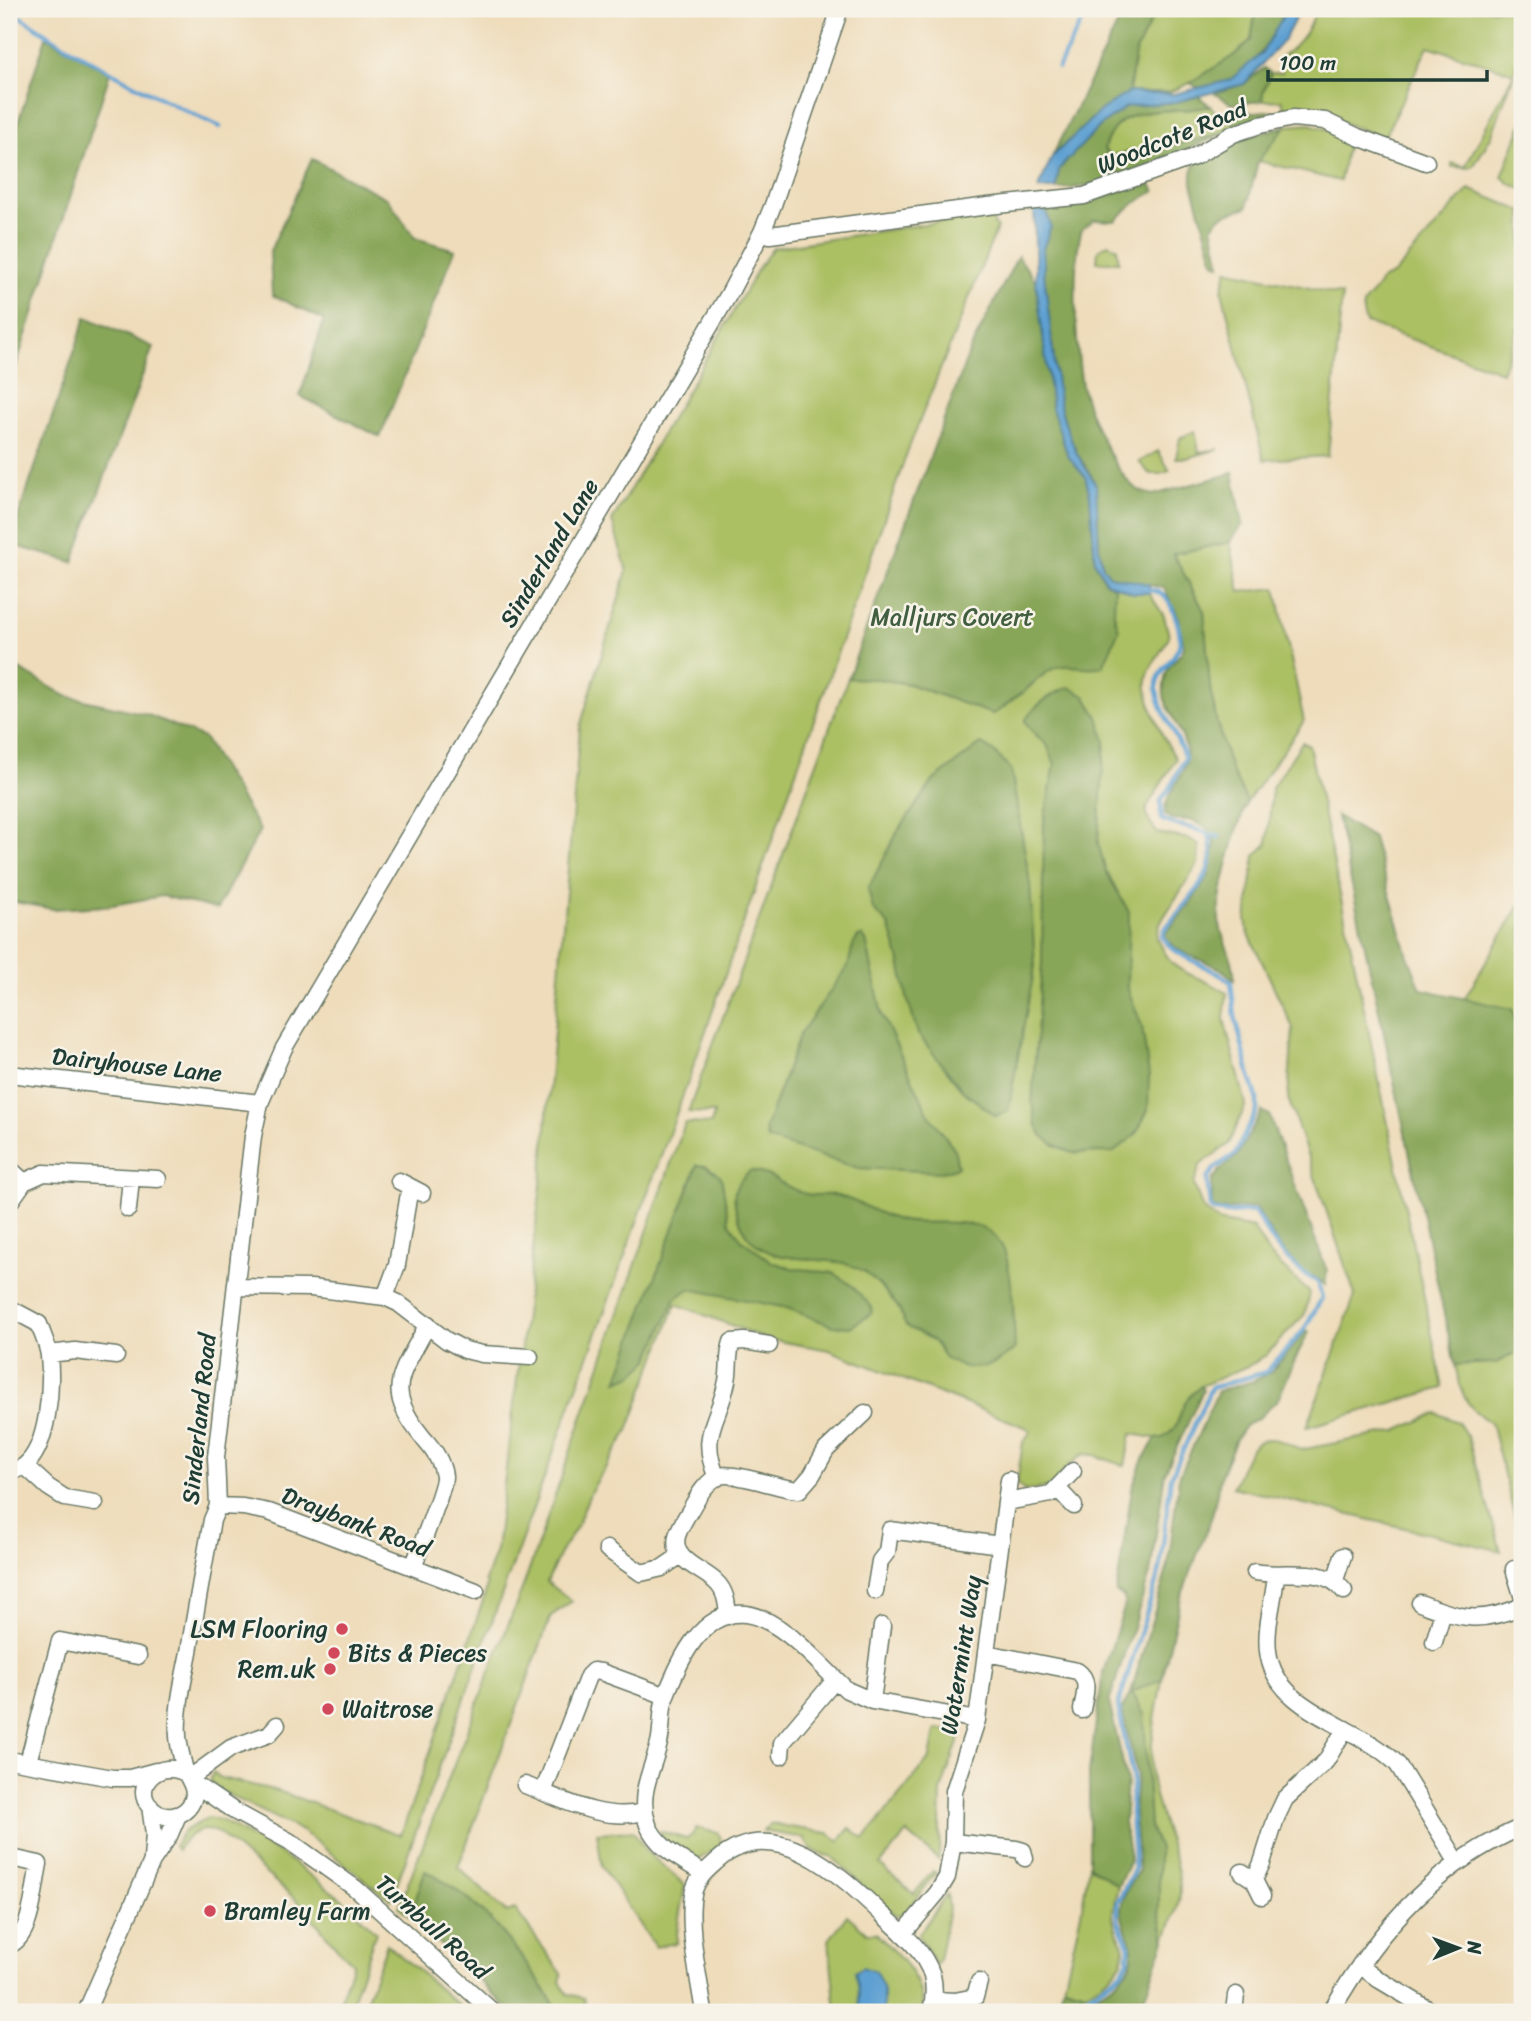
<svg xmlns="http://www.w3.org/2000/svg" width="1531" height="2021" font-family="Sriracha,sans-serif">
<style>
.green{fill:#abbf63;stroke:#657e4c;stroke-width:2}
.forest{fill:#88a659;stroke:#547246;stroke-width:2}
.water{fill:#5ea0d2;stroke:#3e6e83;stroke-width:2}
.lines{fill:none;stroke-linecap:round;stroke-linejoin:round}
.stream{stroke:#5ea0d2;stroke-width:4.5}
.minor-casing{stroke:#677563;stroke-width:19}
.minor{stroke:#fff;stroke-width:16}
.poi-dot{fill:#d1495b;stroke:#f7f3e8;stroke-width:2.5}
.labels{text-anchor:middle;dominant-baseline:central;stroke-width:5;stroke-linejoin:round;paint-order:stroke}
.street-label{font-size:24px;fill:#1f3d34;stroke:#f7f3e8}
.park-label{font-size:24px;fill:#425e40;stroke:#f7f3e8}
.poi-label{font-size:24px;fill:#1f3d34;stroke:#f7f3e8;text-anchor:start}
</style>
<rect width="100%" height="100%" fill="#f7f3e8"/>
<filter id="ink" filterUnits="userSpaceOnUse"><feTurbulence type="fractalNoise" baseFrequency=".0143" numOctaves="2"/><feDisplacementMap in="SourceGraphic" scale="14" xChannelSelector="R" yChannelSelector="G"/><feConvolveMatrix kernelMatrix="1 2 1 2 8 2 1 2 1" color-interpolation-filters="sRGB"/></filter>
<filter id="wash" filterUnits="userSpaceOnUse"><feTurbulence type="fractalNoise" baseFrequency=".00686" numOctaves="4" result="noise"/><feDisplacementMap in="SourceGraphic" scale="28" xChannelSelector="R" yChannelSelector="G"/><feGaussianBlur stdDeviation="1.57" result="paint"/><feColorMatrix in="noise" values="0 0 0 0 0 0 0 0 0 0 0 0 0 0 0 0 0 1.4 0 .05"/><feComposite in="paint" operator="in"/></filter>
<g filter="url(#wash)">
<rect width="100%" height="100%" fill="#eedcba"/>
<!-- green -->
<path class="green" d="M1157,9H1256L1251,40L1233,56L1190,83L1169,92H1129L1135,53Z
M1316,9H1522V52L1491,137L1474,165L1470,168L1452,167V163L1465,167L1514,73L1428,46L1384,138L1323,115H1286L1282,100L1262,101L1263,92L1271,73H1282V56C1298,45 1311,28 1316,9Z
M1210,106C1218,117 1228,119 1238,127L1206,138L1110,156L1104,149C1118,97 1172,117 1210,106Z
M1310,124L1343,135L1348,141L1340,181L1258,161L1286,126Z
M1522,124V189L1510,184L1502,177Z
M1469,189L1522,211V317L1502,372L1366,323C1355,295 1374,301 1381,280L1394,274Z
M988,214L997,228L908,450L690,1076L391,1900L302,1831L219,1790L210,1781L213,1772L221,1778L278,1791L401,1835L484,1598L487,1585L485,1581L496,1550L541,1185L580,727L627,571L612,521L759,267L773,248Z
M1108,244L1117,248L1119,262H1097L1098,250Z
M1227,270L1342,295L1328,456L1264,460L1222,291Z
M1195,431L1199,452L1219,449L1187,458H1176L1180,438Z
M1158,451L1170,471L1160,474H1150L1139,462Z
M1034,488L1133,593H1149L1164,616L1169,636C1164,650 1152,661 1148,675C1141,696 1165,741 1176,759L1147,807V817L1157,833L1190,839L1199,845L1198,864L1160,923L1157,938C1162,946 1166,957 1172,963C1183,975 1211,981 1227,993L1224,1019L1246,1104L1229,1144L1200,1165L1194,1184L1202,1207L1218,1221L1253,1228L1269,1254L1310,1293L1305,1314L1266,1355L1254,1363L1201,1386L1187,1400L1180,1420L1172,1433L1161,1439L1131,1434L1125,1466L1094,1455L1083,1454L1066,1468L1052,1487L1024,1491L1017,1483L1023,1442L1031,1431L1025,1427L829,1350L767,1339L676,1304L627,1433L591,1491L576,1528L560,1553L547,1582L572,1601L551,1616L458,1867L506,1912L515,1909L562,1974L560,1982L568,1994L584,1998L586,2012H559C524,1956 486,1901 425,1872L410,1917L399,1907L527,1576L685,1123L711,1124L714,1113L688,1112L848,678L879,679L909,684L992,714L1018,695L1036,574Z
M1230,542L1240,592L1276,588L1304,721L1247,802L1231,770L1217,723L1209,688L1204,611L1173,554Z
M1302,742L1309,745L1443,1388L1307,1427L1355,1295L1288,1098L1293,1028L1248,932L1246,920L1255,856L1267,844L1272,788Z
M1522,902V1546L1491,1423C1464,1406 1462,1395 1455,1365L1464,999Z
M1436,1413L1458,1422L1468,1438L1501,1551L1233,1487C1250,1449 1254,1423 1300,1450L1397,1431Z
M1162,1679C1157,1712 1148,1747 1152,1780C1156,1815 1182,1864 1180,1894C1179,1910 1170,1926 1165,1940L1159,1911V1849L1150,1827L1146,1776L1131,1692Z
M938,1729L961,1733L941,1791L939,1860L907,1833L880,1865L914,1894L933,1871L936,1873L903,1915L896,1916L831,1856C818,1855 810,1850 804,1838L763,1831L771,1824L828,1833L839,1841L850,1828L864,1839L930,1758L935,1731Z
M208,1818L221,1820L284,1856L342,1899L376,1932L348,2012H336L353,1963L339,1950L300,1903L219,1833C199,1825 188,1834 177,1850L174,1846L184,1831Z
M696,1828L718,1833L722,1844L698,1860C682,1857 668,1844 659,1832C670,1832 677,1837 687,1839L693,1834Z
M633,1831L647,1852L685,1885C682,1905 676,1923 677,1943L655,1947L602,1867L597,1833Z
M1089,1865L1118,1886C1116,1895 1113,1905 1113,1914C1113,1926 1119,1935 1123,1946C1129,1968 1101,1982 1087,1992L1064,1986L1081,1913Z
M947,1894L949,1909L939,1960L936,1965L918,1935Z
M847,1915L867,1933H876C901,1959 921,1974 924,2012H836L829,1940Z
M387,1944L464,2010L465,2012H362Z"/>
<!-- forest -->
<path class="forest" d="M1125,9H1157L1135,53L1129,92L1101,110L1052,157Z
M1256,9H1287C1275,36 1257,63 1231,79C1223,84 1209,85 1199,88L1190,83L1233,56L1251,40Z
M46,37L110,73L9,388V150Z
M1264,68L1271,73L1263,92L1262,101L1232,104L1214,93L1244,84Z
M1199,96L1210,106C1172,117 1118,97 1104,149L1110,156L1206,138L1237,127L1230,121L1217,116L1266,111L1273,112L1275,118L1238,127L1150,166L1100,183L1073,188L1056,189L1059,169L1099,127L1126,106L1176,102Z
M1286,126L1258,161L1247,207L1221,216L1212,226L1220,265L1214,262L1192,183C1192,177 1191,172 1194,167C1205,146 1264,132 1286,126Z
M312,159L388,199L415,238L455,250L380,437L300,396L324,320L272,295L270,251Z
M1150,183L1155,191L1132,205L1115,221L1095,220L1082,229C1071,263 1076,349 1082,386C1087,411 1114,470 1134,487C1140,492 1146,493 1153,495L1233,473L1243,524L1230,542L1173,554L1204,611L1210,688L1217,723L1231,770L1247,802C1237,826 1217,894 1219,918C1220,940 1236,958 1234,980C1230,976 1225,972 1221,969C1203,959 1173,954 1165,934L1190,904L1209,875L1215,843L1206,827L1190,820L1171,819L1165,815C1164,793 1182,781 1186,761C1191,741 1167,714 1164,695C1163,685 1165,672 1171,664C1176,658 1182,655 1184,647L1178,616L1164,588L1110,576L1103,567L1099,549L1096,485L1087,468L1077,454L1067,429L1059,402L1044,273L1043,249L1051,226L1045,209L1082,206L1126,188Z
M1018,256L1036,282L1052,408L1068,456L1085,476L1090,495L1095,561L1105,582L1115,587L1114,614L1119,630L1103,666C1089,670 1078,665 1064,666C1049,667 1033,683 1023,693C1012,697 1006,709 992,714L909,684L879,679L848,678L970,350Z
M86,317L153,347L73,562L9,544Z
M9,663L66,696L146,714L204,738L260,830L217,909L162,896L107,906L53,909L9,901Z
M1069,687L1085,696L1098,717L1105,741L1098,843L1106,871L1129,912L1127,987L1142,1026L1149,1075L1148,1110L1136,1134L1114,1152L1072,1153L1053,1144L1043,1136L1036,1124L1032,1102L1042,962L1044,820L1055,765L1047,745L1030,729L1025,721C1035,704 1052,694 1069,687Z
M981,744L992,750L1011,769L1030,883L1035,966L1008,1111L996,1116L963,1091L918,1034L907,998L899,957L889,925L873,909L868,889L898,831L934,780Z
M1337,816L1373,838L1408,956L1421,989L1512,1009L1522,1040V1350L1496,1363L1455,1365Z
M862,936L866,940L882,1015L929,1115L954,1148L958,1167L942,1172L858,1168L767,1139L765,1129L800,1034L848,966L853,945L858,937Z
M1262,1111L1269,1115L1327,1271L1325,1285C1319,1279 1313,1277 1306,1273C1283,1256 1269,1232 1256,1207L1218,1210L1212,1207V1180L1221,1169L1237,1156Z
M697,1165L706,1166L721,1176L729,1222L742,1240L772,1262L791,1268L834,1273L852,1286L872,1307L871,1314L850,1327L833,1326L787,1308L689,1289L675,1299L649,1360L633,1375L617,1381Z
M750,1171C770,1172 784,1187 803,1193C814,1197 825,1194 835,1195C856,1199 875,1213 895,1219C928,1230 977,1209 1000,1243C1013,1260 1014,1324 1015,1348C998,1366 972,1375 948,1360C941,1356 939,1345 932,1340C925,1334 910,1331 905,1324C902,1320 902,1314 899,1309C893,1299 873,1277 863,1271C820,1246 756,1279 737,1213C731,1194 735,1183 750,1171Z
M1306,1331L1309,1332L1299,1351L1278,1399L1260,1417L1245,1426L1236,1439L1221,1475L1212,1516L1181,1597L1162,1679L1132,1692L1144,1714L1150,1827L1159,1849V1911L1165,1940L1139,2012H1072C1088,1996 1116,1988 1128,1968C1140,1947 1122,1931 1121,1910C1121,1898 1132,1880 1139,1870L1134,1814L1137,1776L1122,1709L1131,1692L1168,1566L1179,1477L1218,1391L1254,1381L1271,1372Z
M1201,1386L1203,1390L1165,1473L1150,1574L1109,1702L1127,1781L1124,1823L1130,1860L1118,1886L1089,1865V1772L1103,1673L1125,1605L1124,1597L1116,1593L1132,1489L1142,1461L1156,1438L1161,1439C1183,1427 1176,1414 1188,1398C1192,1394 1197,1390 1201,1386Z
M425,1871C486,1901 523,1956 559,2012H511L465,1966L410,1917Z
M1064,1986L1087,1992L1069,2003L1065,2012H1054Z"/>
<!-- water -->
<path class="water" d="M1287,9H1297L1295,19L1284,40L1244,84L1176,102L1126,107L1099,127L1059,169L1056,189H1038L1052,157L1101,110L1129,92L1174,94L1230,80L1262,53Z
M1034,209H1045L1051,226L1043,249L1044,273L1059,402L1067,429L1077,454L1096,485L1099,549L1103,567L1110,576L1149,584V593H1133L1106,582L1095,561L1090,495L1085,476L1068,456L1052,408L1036,282Z
M862,1967L876,1972L883,1987V2012H860L858,1984L855,1972Z"/>
<g class="lines">
<!-- stream -->
<path class="stream" d="M9,9C74,55 147,93 220,127
M1058,68L1088,9
M1208,834L1219,837
M1068,2012L1070,2009L1122,1972L1128,1960L1129,1947L1118,1921L1117,1903L1135,1868L1131,1814L1133,1778L1118,1706L1160,1569L1171,1477L1211,1388L1266,1372L1304,1330L1322,1298L1318,1282C1287,1266 1271,1240 1254,1211L1228,1213L1214,1211L1210,1207L1207,1179L1215,1168L1235,1154L1257,1110V1098L1249,1073L1235,1016L1231,982C1210,965 1178,960 1162,937L1165,929C1185,902 1223,871 1208,834C1192,826 1176,827 1161,819V800L1171,786L1185,758C1178,736 1162,716 1157,692C1154,673 1171,664 1178,649C1184,637 1174,607 1165,597C1159,591 1154,590 1146,590"/>
</g>
</g>
<g filter="url(#ink)">
<g class="lines">
<defs>
<path id="minor" d="M762,232L770,235L988,206L1084,196L1194,157L1233,134L1260,125L1293,118L1325,121L1358,137L1426,162
M9,1074L260,1103
M9,1168L24,1182
M399,1181L422,1193
M9,1203L24,1182L44,1173L158,1179
M128,1209L131,1178
M236,1287L311,1288L385,1297L398,1303L446,1340L465,1350L482,1354L530,1357
M385,1297L397,1265L410,1187
M9,1308L39,1324C42,1334 48,1345 49,1356C52,1385 49,1447 24,1466C20,1469 13,1471 9,1473
M49,1354L75,1351L116,1356
M25,1466L48,1487L65,1498L95,1503
M717,1478C698,1433 719,1422 727,1381C730,1367 727,1357 732,1342L744,1341L769,1345
M1058,1489L1074,1506
M1006,1502L1051,1494L1073,1471
M218,1506L243,1507L269,1512L476,1591
M607,1549L641,1573L662,1568L681,1555
M413,1567C419,1551 445,1487 444,1476C442,1461 434,1450 424,1439C382,1388 401,1376 428,1324
M1514,1569L1522,1595
M1255,1572C1284,1578 1324,1564 1344,1591
M1276,1575C1274,1600 1265,1627 1268,1651C1275,1714 1360,1724 1398,1765L1458,1863
M1335,1580L1343,1556
M875,1591L880,1561L887,1552L890,1530L1000,1545
M1420,1603C1460,1619 1481,1624 1522,1606
M728,1616C727,1604 726,1591 716,1582C702,1568 671,1561 677,1536C680,1526 687,1516 692,1507C698,1496 707,1480 720,1476C733,1471 780,1489 799,1490L812,1475L826,1450L865,1413
M1434,1642L1443,1612
M986,1653L1077,1671C1091,1680 1084,1696 1082,1710
M872,1701L882,1626
M781,1756L782,1743L835,1680
M9,1760L113,1778H130L156,1771
M28,1762L60,1641L138,1656
M187,1774C160,1757 130,1786 151,1808C163,1821 184,1818 192,1802C197,1791 191,1783 186,1773C184,1768 178,1742 178,1736C176,1709 184,1678 189,1652C196,1608 204,1564 212,1520L218,1506L216,1457L253,1136L260,1103L284,1048L729,294L762,232L773,205L840,9
M190,1778L231,1748L269,1734L277,1725
M193,1783L234,1811L289,1841L355,1888L493,2012
M525,1785C564,1800 602,1822 644,1812
M543,1792L588,1676L593,1671L601,1672L666,1696
M150,1806L154,1834L152,1859
M953,1842L1016,1849L1023,1851L1025,1858
M1242,1872L1254,1880L1262,1896
M703,1873C683,1860 657,1848 648,1825C637,1794 652,1772 659,1743C663,1727 660,1710 666,1695C679,1662 701,1609 746,1614C783,1619 820,1666 847,1690L872,1701L977,1720
M1254,1880L1262,1863L1276,1818L1285,1799L1326,1761L1345,1729
M903,1934L938,1892L947,1877L953,1842L954,1791L977,1720L1009,1480
M9,1945C32,1937 34,1887 39,1864L16,1859
M1360,1965L1378,1979L1433,2012
M934,2000L955,2001L975,1997L979,1982
M86,2012L152,1861L169,1836L178,1815
M704,2012C699,1979 686,1921 694,1890C698,1877 707,1870 717,1861C774,1811 841,1875 882,1914C901,1932 923,1949 932,1975C935,1988 934,2000 931,2012
M1234,2012L1236,1995
M1331,2012C1375,1933 1437,1863 1522,1827"/>
</defs>
<!-- minor casing -->
<use href="#minor" class="minor-casing"/>
<!-- minor -->
<use href="#minor" class="minor"/>
</g>
</g>
<!-- markers -->
<g class="poi-dot">
<circle cx="342" cy="1629" r="7"/>
<circle cx="334" cy="1653" r="7"/>
<circle cx="330" cy="1669" r="7"/>
<circle cx="328" cy="1709" r="7"/>
<circle cx="210" cy="1911" r="7"/>
</g>
<g class="labels">
<!-- street labels -->
<g class="street-label">
<text transform="translate(1172 137) rotate(-22)">Woodcote Road</text>
<text transform="translate(549 553) rotate(-59)">Sinderland Lane</text>
<text transform="translate(137 1065) rotate(6)">Dairyhouse Lane</text>
<text transform="translate(199 1419) rotate(-84)">Sinderland Road</text>
<text transform="translate(356 1522) rotate(21)">Draybank Road</text>
<text transform="translate(961 1655) rotate(-81)">Watermint Way</text>
<text transform="translate(433 1927) rotate(42)">Turnbull Road</text>
</g>
<!-- park labels -->
<g class="park-label">
<text x="952" y="617">Malljurs Covert</text>
</g>
<!-- poi labels -->
<g class="poi-label">
<text x="328" y="1629" text-anchor="end">LSM Flooring</text>
<text x="348" y="1653">Bits &amp; Pieces</text>
<text x="316" y="1669" text-anchor="end">Rem.uk</text>
<text x="342" y="1709">Waitrose</text>
<text x="224" y="1911">Bramley Farm</text>
</g>
</g>
<!-- margin -->
<rect width="1531" height="2021" fill="none" stroke="#f7f3e8" stroke-width="35"/>
<!-- north arrow -->
<g transform="translate(1458 1948) rotate(89)" stroke="#f7f3e8" stroke-width="5" paint-order="stroke">
<path d="M0-5L12 26L0 18L-12 26Z" fill="#1f3d34"/>
<text y="-10" font-size="19" font-weight="bold" text-anchor="middle" fill="#1f3d34">N</text>
</g>
<!-- scale -->
<path d="M1268 70v10h219v-10" fill="none" stroke="#1f3d34" stroke-width="3.5"/>
<text x="1279" y="70" font-size="21" fill="#1f3d34" stroke="#f7f3e8" stroke-width="5" paint-order="stroke">100 m</text>
</svg>
